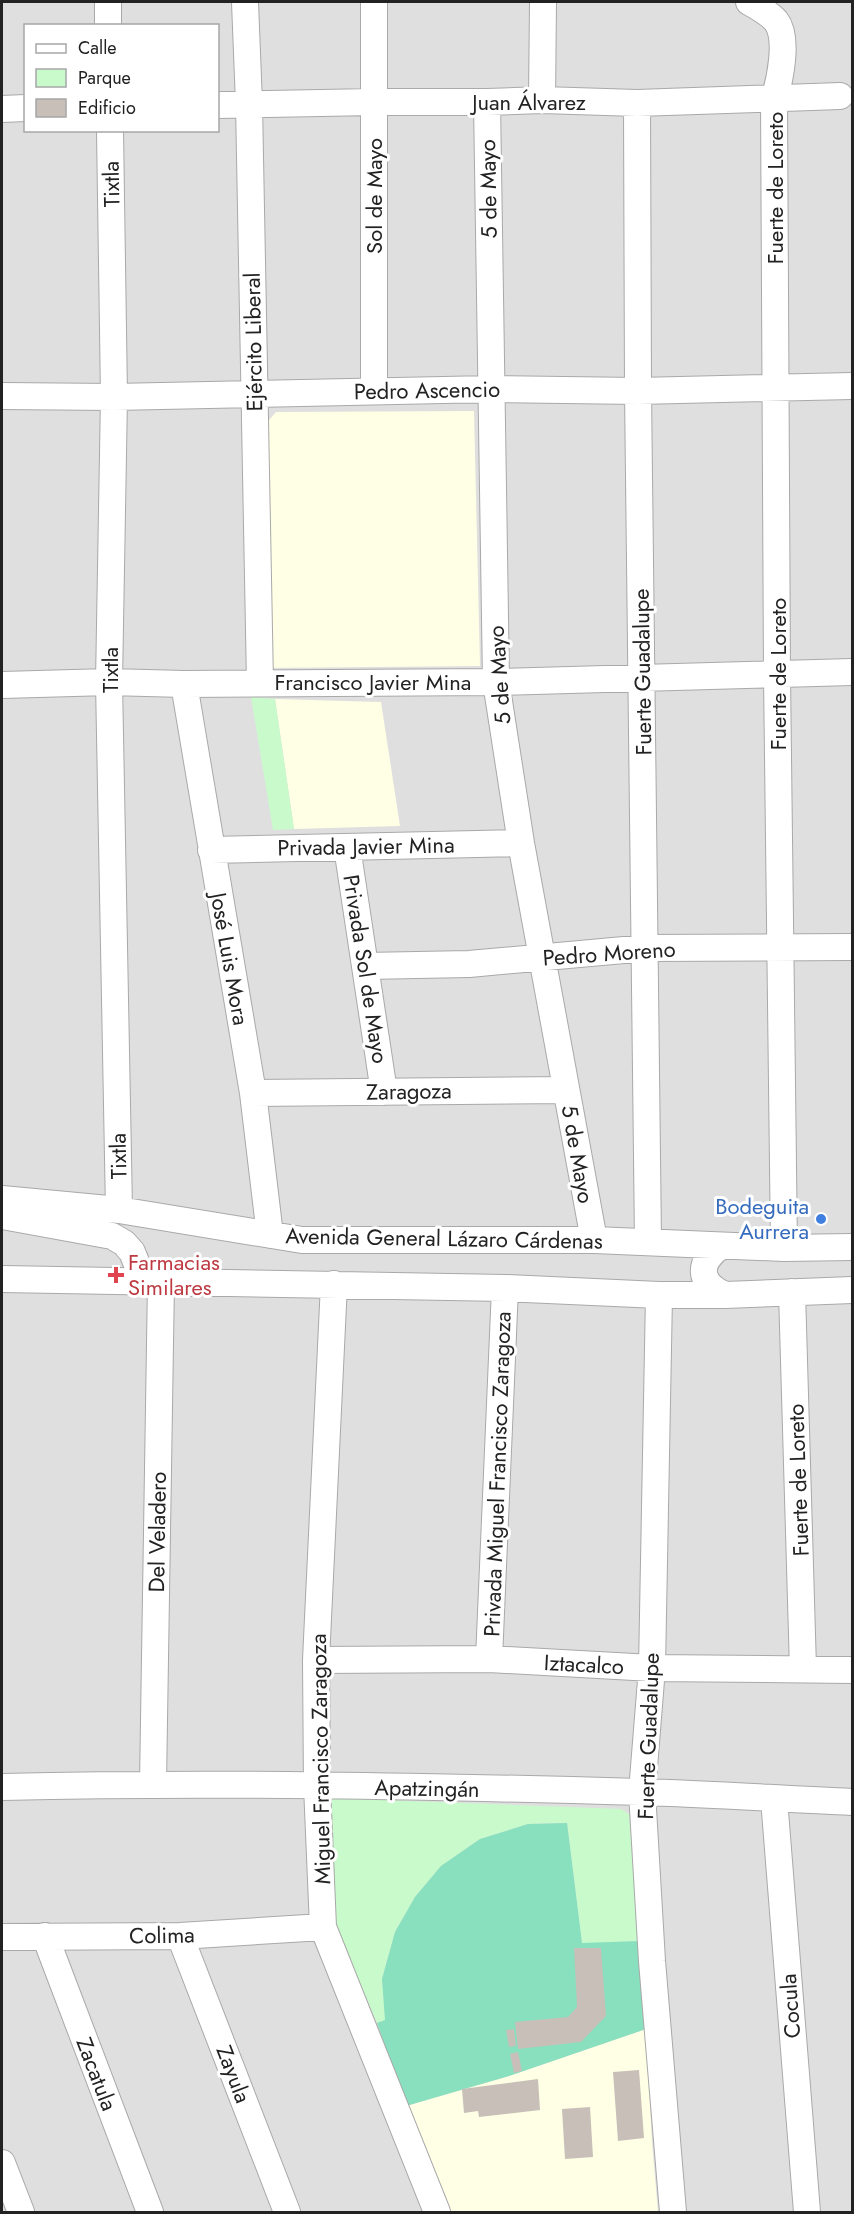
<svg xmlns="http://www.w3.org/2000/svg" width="854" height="2214" font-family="Jost,sans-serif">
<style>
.residential{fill:#e0dfdf;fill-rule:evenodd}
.education{fill:#ffffe5}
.park{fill:#c8facc}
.pitch{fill:#88e0be}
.building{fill:#c7bfb8}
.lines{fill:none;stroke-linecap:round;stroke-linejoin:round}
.minor-casing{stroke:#a9a9a9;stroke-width:28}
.minor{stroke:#fff;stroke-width:26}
.shop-dot{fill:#3f7fe0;stroke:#fff;stroke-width:2}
.health-dot{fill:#e0444e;stroke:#fff;stroke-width:2}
.labels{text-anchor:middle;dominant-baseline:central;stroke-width:6;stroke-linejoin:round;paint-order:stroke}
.street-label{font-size:22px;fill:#222;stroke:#fff}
.shop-label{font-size:22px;fill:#366cbe;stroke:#fff;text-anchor:end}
.health-label{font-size:22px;fill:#be3a42;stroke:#fff;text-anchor:start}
</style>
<rect width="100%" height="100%" fill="#f2efe9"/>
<!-- residential -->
<path class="residential" d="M2,2H852V2212H2ZM26,26H218V130H26Z"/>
<!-- education -->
<path class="education" d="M474,411L480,666L264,668L259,432L276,412Z
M275,699L381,702L400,826L294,829Z
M646,2029L652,2142L658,2212H447L406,2106L509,2076Z"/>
<!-- park -->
<path class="park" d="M251,697L275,699L294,829L273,830Z
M329,1798L621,1809L629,1814L640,1941L582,1944L567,1823L528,1824L480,1839L441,1866L415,1897L395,1932L382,1979L386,2020L377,2023L331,1916Z"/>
<!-- pitch -->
<path class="pitch" d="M567,1823L582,1943L640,1941L646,2029L509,2076L406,2106L377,2023L385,2020L382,1979L395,1932L415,1897L441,1866L480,1839L528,1824Z"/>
<!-- building -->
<path class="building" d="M574,1948H601L606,2016L581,2042L518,2049L515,2022L568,2017L577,2007Z
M514,2029L516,2046L509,2047L506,2030Z
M518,2052L522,2071L514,2073L510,2054Z
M639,2070L644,2138L618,2141L613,2072Z
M538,2079L540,2110L479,2117L478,2111L464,2113L462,2089Z
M590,2107L593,2157L565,2159L562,2109Z"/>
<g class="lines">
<defs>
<path id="minor" d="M108,2V26
M245,2L249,104L260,683
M374,2V390
M749,2C758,7 769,13 776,21C789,38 780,80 774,99L777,675L784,1248
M542,100L543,2
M487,102L496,682L521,843L594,1240
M637,103L638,391L648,1241
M218,105L374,102H487L542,100L637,103L840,96
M2,109L26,108
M110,130L114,397L109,682L119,1210
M2,396L114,397L491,389L638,391L852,386
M184,684L253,1093L270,1235
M2,685L109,682L184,684L496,682L852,672
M347,847L384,1092
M211,850L521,843
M365,966L469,964L646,948L852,947
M253,1093L566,1090
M2,1199L119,1210L302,1240H594L784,1248L852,1247
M2,1216L112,1236L124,1243L132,1252L138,1267L161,1281
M721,1246C697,1263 698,1283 725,1295
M2,1279L505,1288L659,1295H725L852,1290
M334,1284L316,1660L317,1786L323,1927L437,2212
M792,1292L803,1669
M659,1295L652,1668L642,1792L652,1961L673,2212
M489,1659L505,1288
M316,1660L489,1659L652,1668L852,1670
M153,1784L161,1281
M2,1787C214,1782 427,1786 640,1792C711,1794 782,1799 852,1802
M774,1799L807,2212
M45,1936L150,2212
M180,1936L287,2212
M2,1937L180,1936L323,1927
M2,2163L21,2212"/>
</defs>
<!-- minor casing -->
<use href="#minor" class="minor-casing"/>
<!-- minor -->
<use href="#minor" class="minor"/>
</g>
<!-- markers -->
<circle class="shop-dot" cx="821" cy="1219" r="6"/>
<path class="health-dot" d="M113 1266h6v6h6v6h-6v6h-6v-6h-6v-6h6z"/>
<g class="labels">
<!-- street labels -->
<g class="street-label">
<text x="529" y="102">Juan Álvarez</text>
<text transform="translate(111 184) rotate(-91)">Tixtla</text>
<text transform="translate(775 188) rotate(-90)">Fuerte de Loreto</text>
<text transform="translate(488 189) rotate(-91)">5 de Mayo</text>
<text transform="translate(374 196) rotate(-90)">Sol de Mayo</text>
<text transform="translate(253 342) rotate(-91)">Ejército Liberal</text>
<text transform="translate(427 390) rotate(-1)">Pedro Ascencio</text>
<text transform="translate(110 670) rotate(-90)">Tixtla</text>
<text transform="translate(642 672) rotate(-91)">Fuerte Guadalupe</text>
<text transform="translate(778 674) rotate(-90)">Fuerte de Loreto</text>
<text transform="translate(499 675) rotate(-94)">5 de Mayo</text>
<text x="373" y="682">Francisco Javier Mina</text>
<text transform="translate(366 846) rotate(-1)">Privada Javier Mina</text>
<text transform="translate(609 953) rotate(-4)">Pedro Moreno</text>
<text transform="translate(230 959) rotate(80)">José Luis Mora</text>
<text transform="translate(366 969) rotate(81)">Privada Sol de Mayo</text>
<text transform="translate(409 1091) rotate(-1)">Zaragoza</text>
<text transform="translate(578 1154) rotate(80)">5 de Mayo</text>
<text transform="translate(118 1156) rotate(-91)">Tixtla</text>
<text transform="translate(444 1238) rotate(1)">Avenida General Lázaro Cárdenas</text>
<text transform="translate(497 1474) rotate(-88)">Privada Miguel Francisco Zaragoza</text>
<text transform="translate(798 1480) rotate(-92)">Fuerte de Loreto</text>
<text transform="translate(157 1532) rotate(-89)">Del Veladero</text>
<text transform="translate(584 1664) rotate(3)">Iztacalco</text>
<text transform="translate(648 1736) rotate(-88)">Fuerte Guadalupe</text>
<text transform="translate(320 1759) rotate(-91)">Miguel Francisco Zaragoza</text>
<text transform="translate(427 1788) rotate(1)">Apatzingán</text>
<text transform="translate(162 1935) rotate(-1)">Colima</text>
<text transform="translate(790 2006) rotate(-94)">Cocula</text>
<text transform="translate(97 2074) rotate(69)">Zacatula</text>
<text transform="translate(234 2074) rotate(69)">Zayula</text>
</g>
<!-- shop labels -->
<g class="shop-label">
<text x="809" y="1206">Bodeguita<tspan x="809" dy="25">Aurrera</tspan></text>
</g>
<!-- health labels -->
<g class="health-label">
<text x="128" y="1262">Farmacias<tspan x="128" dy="25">Similares</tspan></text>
</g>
</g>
<!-- border -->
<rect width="854" height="2214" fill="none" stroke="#222222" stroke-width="6"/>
<!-- legend -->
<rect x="24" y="24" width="195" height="108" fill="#ffffff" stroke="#a7a7a7" stroke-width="1.5"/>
<rect x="36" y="44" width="30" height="9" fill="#ffffff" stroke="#a7a7a7" stroke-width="1.5"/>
<text x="78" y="54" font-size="18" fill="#222222">Calle</text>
<rect x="36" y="69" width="30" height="18" fill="#c8facc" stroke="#a7a7a7" stroke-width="1.5"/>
<text x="78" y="84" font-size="18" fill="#222222">Parque</text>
<rect x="36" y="99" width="30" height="18" fill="#c7bfb8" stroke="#a7a7a7" stroke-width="1.5"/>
<text x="78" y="114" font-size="18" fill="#222222">Edificio</text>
</svg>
